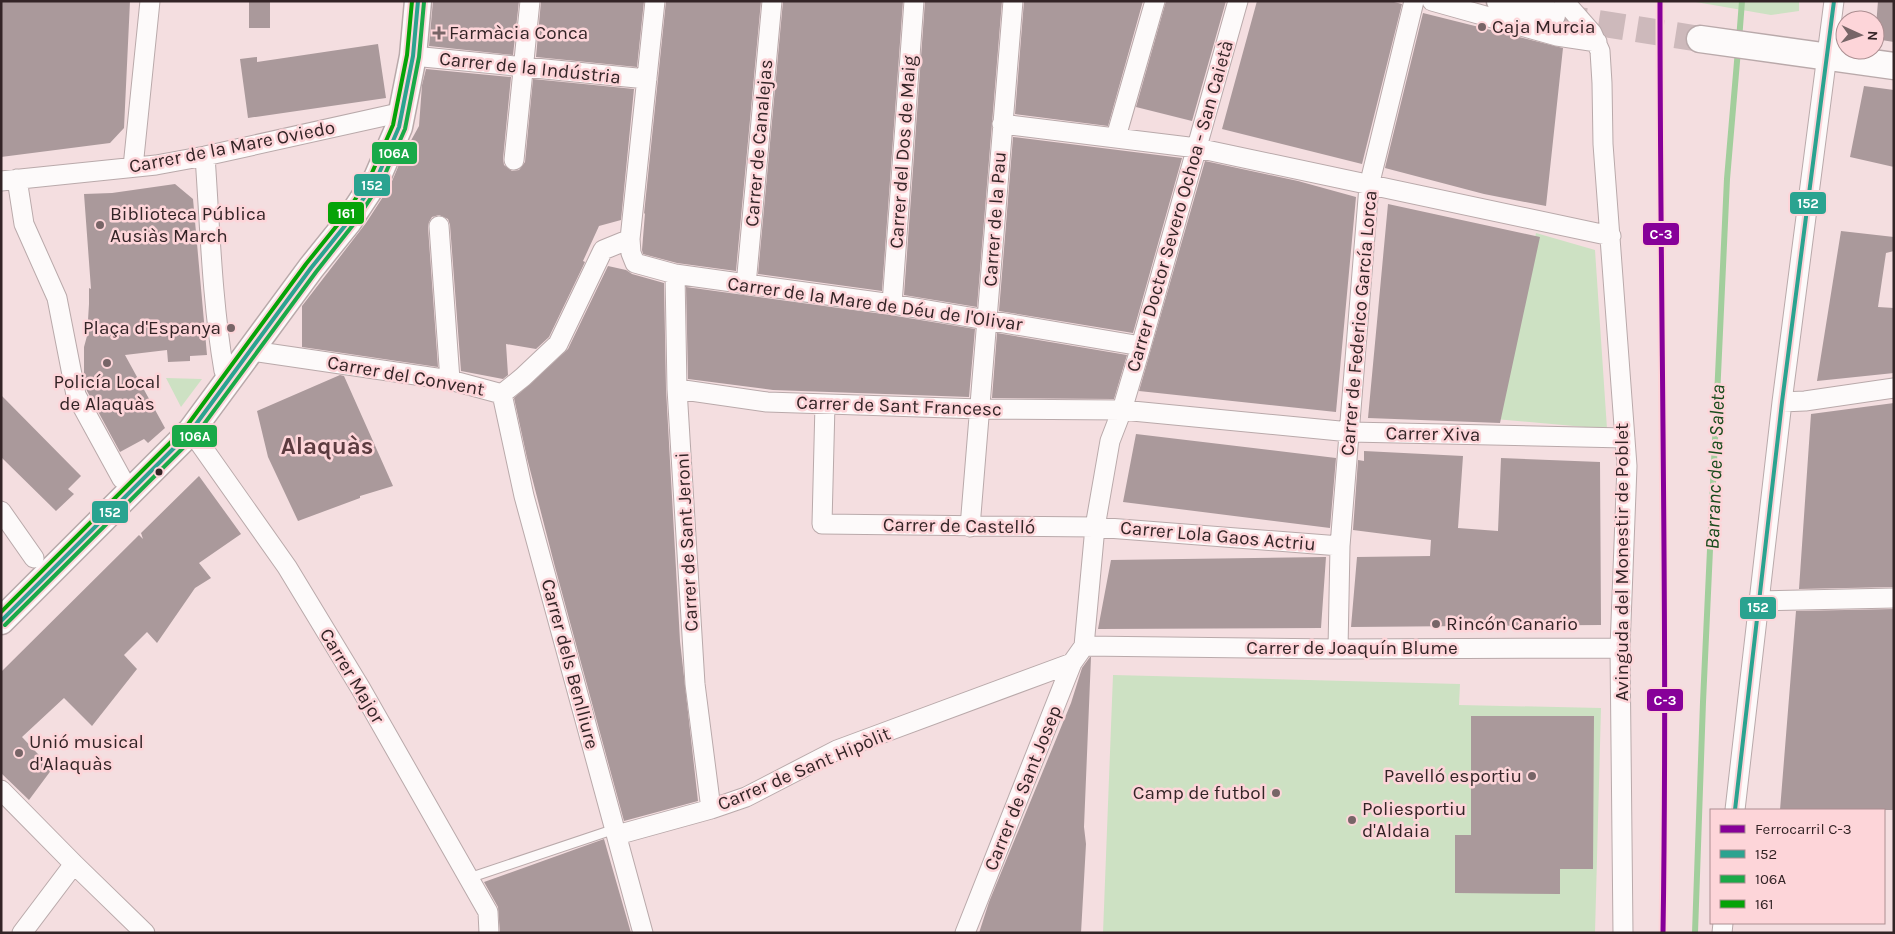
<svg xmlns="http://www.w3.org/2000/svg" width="1895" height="934" font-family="Karla,sans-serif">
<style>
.green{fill:#cde1c3}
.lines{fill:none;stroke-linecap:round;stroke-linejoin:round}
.stream{stroke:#a2ce9c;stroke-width:6}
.building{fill:#aa999b}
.secondary-tunnel{stroke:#cdb9bb;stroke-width:26;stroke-dasharray:26 13;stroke-linecap:butt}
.lane-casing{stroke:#b9a9aa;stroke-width:11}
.street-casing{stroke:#b9a9aa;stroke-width:21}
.secondary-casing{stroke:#b9a9aa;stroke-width:29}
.lane{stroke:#fdfafa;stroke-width:9}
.street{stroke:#fdfafa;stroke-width:19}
.secondary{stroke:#fdfafa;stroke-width:26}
.bus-1-casing{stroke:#fdd5d9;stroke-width:8}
.bus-2-casing{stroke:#fdd5d9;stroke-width:8}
.bus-3-casing{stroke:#fdd5d9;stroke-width:8}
.bus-1{stroke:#2ba390;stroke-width:4}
.bus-2{stroke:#1aa948;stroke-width:4}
.bus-3{stroke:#06a308;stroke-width:4}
.rail-1-casing{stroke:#fdd5d9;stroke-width:9}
.rail-1{stroke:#870099;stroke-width:5}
.poi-dot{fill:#776567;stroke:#fdd5d9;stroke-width:2}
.bus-dot{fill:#332426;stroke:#fdd5d9;stroke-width:2}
.labels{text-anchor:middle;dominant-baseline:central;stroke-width:5;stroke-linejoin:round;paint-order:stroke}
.poi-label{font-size:19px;fill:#332426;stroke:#fdd5d9;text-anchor:start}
.street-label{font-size:19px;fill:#332426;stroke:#fdd5d9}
.water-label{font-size:20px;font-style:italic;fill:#194b1c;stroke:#fdd5d9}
.district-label{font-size:24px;font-weight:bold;fill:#5b3b3f;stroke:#fdd5d9}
.line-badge{stroke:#fdd5d9;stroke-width:2}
.badge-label{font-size:14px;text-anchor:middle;font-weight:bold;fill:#fff}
</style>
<rect width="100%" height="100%" fill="#f4dee0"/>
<!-- green -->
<path class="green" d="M1690,1H1799V11L1771,15Z
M1536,233L1595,250L1607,429L1495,419Z
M166,378L202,379L181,407Z
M1113,675L1460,684L1459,705L1601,708L1595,933H1103Z"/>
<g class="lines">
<!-- stream -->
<path class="stream" d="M1739,40L1742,1
M1695,933L1703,702L1727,179L1738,50"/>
</g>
<!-- building -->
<path class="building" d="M1,1H130L124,128L110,143L1,157Z
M249,1H270V28H249Z
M433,1H519L513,55L429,46Z
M541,1H644L637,67L536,57Z
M666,1H761L736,271L677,263L643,254L642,250L645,213L644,214Z
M783,1H903L882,291L758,274Z
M925,1H1002L977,307L904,295Z
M1024,1H1143L1108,126L1015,114Z
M1166,1H1226L1192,121L1136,107Z
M1257,1H1390L1402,4L1362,164L1222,129Z
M1878,1H1894V42L1875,39Z
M1423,13L1563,48L1546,206L1484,194L1385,168Z
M378,44L386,98L248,118L240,59L257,57V62Z
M426,69L511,77L503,159L504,165L512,171L519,170L525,162L533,79L634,89L621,220L599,226L583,261L585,262L549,337L536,349L506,344L508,375L503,379L461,371L450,225L448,219L439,215L432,217L429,222L428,227L438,367L302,347V306L366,223L390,186L403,155L419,126L422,85Z
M1864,86L1894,90V167L1850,157Z
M1013,137L1182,158L1133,333L999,311Z
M1205,161L1298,181L1356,197L1336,412L1139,391Z
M175,184L193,199L207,355L190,356V361L168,362L167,350L125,355L165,428L148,443L144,439L120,452L87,391L84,377V347L87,336L89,304V288L91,289L84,194L112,193Z
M1388,204L1540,237L1500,423L1368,418Z
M1841,231L1894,237V251L1886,253L1878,307L1894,308V373L1817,381Z
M608,266L626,270L632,274L664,283L666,389L680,641L698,801L624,821L555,567L527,458L514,398L568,349Z
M686,287L890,315L975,329L969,397L773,390L688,379Z
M997,333L1127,355L1114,399L992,398Z
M340,375L344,376L393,486L360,496V498L298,521L268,457L257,411Z
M1,395L81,476L68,489L74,494L56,511L1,457Z
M1894,403V587L1799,589L1811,414Z
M1136,434L1336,458L1330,528L1123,502Z
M1364,451L1463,456L1458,528L1498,531L1501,458L1600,462L1601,625L1351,627L1357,557L1430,556L1431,540L1353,530L1358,460L1364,461Z
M199,476L241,534L199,563L211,578L195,588L157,643L147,632L124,655L137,669L92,726L64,698L22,737L52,769L29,800L1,773V672L139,535L143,539L141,533Z
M1326,557L1321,628L1098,629L1111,560Z
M1894,609V810H1780L1796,611Z
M1090,657H1091L1084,827L1086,844L1081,933H979L989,902L1071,703L1082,668Z
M1471,716H1594L1593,869H1560V894L1455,893V835H1471Z
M604,839L631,933H500L498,907L484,882Z"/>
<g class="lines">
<!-- secondary-tunnel -->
<path class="secondary-tunnel" d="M1560,17L1700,39"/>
<defs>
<path id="lane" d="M469,878L615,829"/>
<path id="street" d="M1432,1L1557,36L1597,42
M1564,1L1592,33L1600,51L1602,83L1603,144L1627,466L1620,648L1623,933
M413,56L647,79
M1002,124L1197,148L1611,236
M1116,137L1155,1
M205,156C210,228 212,301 224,371
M514,160L530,1
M133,167L150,1
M17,179L24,224L57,298L76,395L122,479
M1,181L156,165L205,156L403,112
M439,226L450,380
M630,239L631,253L635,263L675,274L892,304L1141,346
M675,274L677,389L695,684L711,809
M746,285L772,1
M892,304L914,1
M252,347L259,352L450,380L502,394L523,377L558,344L603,250L630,239L655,1
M677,389L767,402L980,409L1122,410L1350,432L1625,438
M502,394L524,496L643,933
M1782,402L1805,401L1894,388
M825,404L822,524L1095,527L1340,546
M191,431L287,567L361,689L488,912L489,933
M1,511L34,558
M970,527L1013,1
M1758,601L1894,598
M1084,646L1338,649L1620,648
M1338,649L1340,546L1369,186L1414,1
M1,790L74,864L145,933
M1735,810L1782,402L1834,1
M617,835L711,809L746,797L837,750L1072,663
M22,933L74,864
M965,933L1072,663L1084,646L1095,527L1110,441L1122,410L1141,346L1238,1
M1722,933L1723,923"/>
<path id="secondary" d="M1500,1L1552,15
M1700,39L1894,66
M1,621L191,431L311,268L348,222L377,178L399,127L413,56L418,1"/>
</defs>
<!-- lane casing -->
<use href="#lane" class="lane-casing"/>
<!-- street casing -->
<use href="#street" class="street-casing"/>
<!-- secondary casing -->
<use href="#secondary" class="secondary-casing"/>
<!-- lane -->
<use href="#lane" class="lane"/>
<!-- street -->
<use href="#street" class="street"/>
<!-- secondary -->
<use href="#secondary" class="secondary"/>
<defs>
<path id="bus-1" d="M1,621L191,431L311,268L348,222L377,178L399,127L413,56L418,1
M1735,810L1782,402L1834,1"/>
<path id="bus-2" d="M5,625L196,435L316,272L353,225L382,181L405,129L419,57L424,2"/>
<path id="bus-3" d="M1,612L186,427L306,264L343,218L371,175L393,125L407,55L412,1"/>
</defs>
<!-- bus-1 casing -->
<use href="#bus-1" class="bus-1-casing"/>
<!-- bus-2 casing -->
<use href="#bus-2" class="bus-2-casing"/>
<!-- bus-3 casing -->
<use href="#bus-3" class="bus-3-casing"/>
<!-- bus-1 -->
<use href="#bus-1" class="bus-1"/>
<!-- bus-2 -->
<use href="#bus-2" class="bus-2"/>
<!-- bus-3 -->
<use href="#bus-3" class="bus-3"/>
<defs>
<path id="rail-1" d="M1660,1C1660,312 1668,622 1663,933"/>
</defs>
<!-- rail-1 casing -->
<use href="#rail-1" class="rail-1-casing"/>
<!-- rail-1 -->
<use href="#rail-1" class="rail-1"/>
</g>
<!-- markers -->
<g class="poi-dot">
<circle cx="1482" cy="27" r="5"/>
<path d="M436.5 25.5h5v5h5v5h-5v5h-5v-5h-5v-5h5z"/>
<circle cx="100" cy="225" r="5"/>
<circle cx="231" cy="328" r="5"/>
<circle cx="107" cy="363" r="5"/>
<circle cx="1436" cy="624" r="5"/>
<circle cx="19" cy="753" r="5"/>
<circle cx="1532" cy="776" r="5"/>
<circle cx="1276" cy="793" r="5"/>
<circle cx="1352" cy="820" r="5"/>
</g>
<circle class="bus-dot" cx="159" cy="472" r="4.5"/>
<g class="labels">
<!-- poi labels -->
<g class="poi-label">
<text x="1492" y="27">Caja Murcia</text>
<text x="449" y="33">Farmàcia Conca</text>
<text x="110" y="214">Biblioteca Pública<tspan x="110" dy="22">Ausiàs March</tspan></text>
<text x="221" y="328" text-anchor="end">Plaça d'Espanya</text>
<text x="107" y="382" text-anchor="middle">Policía Local<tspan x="107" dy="22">de Alaquàs</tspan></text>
<text x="1446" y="624">Rincón Canario</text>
<text x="29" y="742">Unió musical<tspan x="29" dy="22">d'Alaquàs</tspan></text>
<text x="1522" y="776" text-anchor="end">Pavelló esportiu</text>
<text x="1266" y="793" text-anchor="end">Camp de futbol</text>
<text x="1362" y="809">Poliesportiu<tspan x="1362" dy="22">d'Aldaia</tspan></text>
</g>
<!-- street labels -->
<g class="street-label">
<text transform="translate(530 68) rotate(6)">Carrer de la Indústria</text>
<text transform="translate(759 143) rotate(-85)">Carrer de Canalejas</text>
<text transform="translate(232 147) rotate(-11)">Carrer de la Mare Oviedo</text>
<text transform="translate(903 152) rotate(-86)">Carrer del Dos de Maig</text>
<text transform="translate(1180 206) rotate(-74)">Carrer Doctor Severo Ochoa - San Caietà</text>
<text transform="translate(995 219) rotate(-86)">Carrer de la Pau</text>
<text transform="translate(875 304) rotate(8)">Carrer de la Mare de Déu de l'Olivar</text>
<text transform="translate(1359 323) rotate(-85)">Carrer de Federico García Lorca</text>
<text transform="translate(406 376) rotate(10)">Carrer del Convent</text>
<text transform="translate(899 406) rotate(2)">Carrer de Sant Francesc</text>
<text transform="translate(1433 434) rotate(1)">Carrer Xiva</text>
<text transform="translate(959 526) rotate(1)">Carrer de Castelló</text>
<text transform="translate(1218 536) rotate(5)">Carrer Lola Gaos Actriu</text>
<text transform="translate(687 542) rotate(-93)">Carrer de Sant Jeroni</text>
<text transform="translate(1622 562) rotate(-90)">Avinguda del Monestir de Poblet</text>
<text x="1352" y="648">Carrer de Joaquín Blume</text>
<text transform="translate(570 664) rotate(75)">Carrer dels Benlliure</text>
<text transform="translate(352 676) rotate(59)">Carrer Major</text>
<text transform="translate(804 769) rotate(-23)">Carrer de Sant Hipòlit</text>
<text transform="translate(1023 788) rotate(-68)">Carrer de Sant Josep</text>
</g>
<!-- water labels -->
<g class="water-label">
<text transform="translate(1715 467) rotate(-88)">Barranc de la Saleta</text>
</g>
<!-- district labels -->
<g class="district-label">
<text x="327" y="446">Alaquàs</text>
</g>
</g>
<g class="line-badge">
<rect x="371" y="141" width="47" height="24" rx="5" fill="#1aa948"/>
<rect x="353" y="173" width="38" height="24" rx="5" fill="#2ba390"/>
<rect x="1789" y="191" width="38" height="24" rx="5" fill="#2ba390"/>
<rect x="327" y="201" width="38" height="24" rx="5" fill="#06a308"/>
<rect x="1642" y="222" width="38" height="24" rx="5" fill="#870099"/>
<rect x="171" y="424" width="47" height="24" rx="5" fill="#1aa948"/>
<rect x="91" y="500" width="38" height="24" rx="5" fill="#2ba390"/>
<rect x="1739" y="596" width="38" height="24" rx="5" fill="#2ba390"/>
<rect x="1646" y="688" width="38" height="24" rx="5" fill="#870099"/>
</g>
<g class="badge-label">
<text x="394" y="158">106A</text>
<text x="372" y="190">152</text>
<text x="1808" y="208">152</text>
<text x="346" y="218">161</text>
<text x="1661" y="239">C-3</text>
<text x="195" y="441">106A</text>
<text x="110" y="517">152</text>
<text x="1758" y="612">152</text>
<text x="1665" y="705">C-3</text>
</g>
<!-- border -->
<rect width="1895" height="934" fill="none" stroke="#332426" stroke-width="5"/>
<!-- legend -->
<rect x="1710" y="809" width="175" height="115" fill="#fdd5d9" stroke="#ac8e91"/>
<rect x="1720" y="825" width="25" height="8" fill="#870099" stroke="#ac8e91"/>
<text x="1755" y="834" font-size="15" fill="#332426">Ferrocarril C-3</text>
<rect x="1720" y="850" width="25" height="8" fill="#2ba390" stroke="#ac8e91"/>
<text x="1755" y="859" font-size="15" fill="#332426">152</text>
<rect x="1720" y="875" width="25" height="8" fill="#1aa948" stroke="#ac8e91"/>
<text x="1755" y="884" font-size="15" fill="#332426">106A</text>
<rect x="1720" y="900" width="25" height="8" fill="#06a308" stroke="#ac8e91"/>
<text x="1755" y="909" font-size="15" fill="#332426">161</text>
<!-- north arrow -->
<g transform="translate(1860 35) rotate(93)"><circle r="24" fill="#fdd5d9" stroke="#ac8e91"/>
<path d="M0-4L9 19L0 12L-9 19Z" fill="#776567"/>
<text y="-8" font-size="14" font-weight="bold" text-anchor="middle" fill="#332426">N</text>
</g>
</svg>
